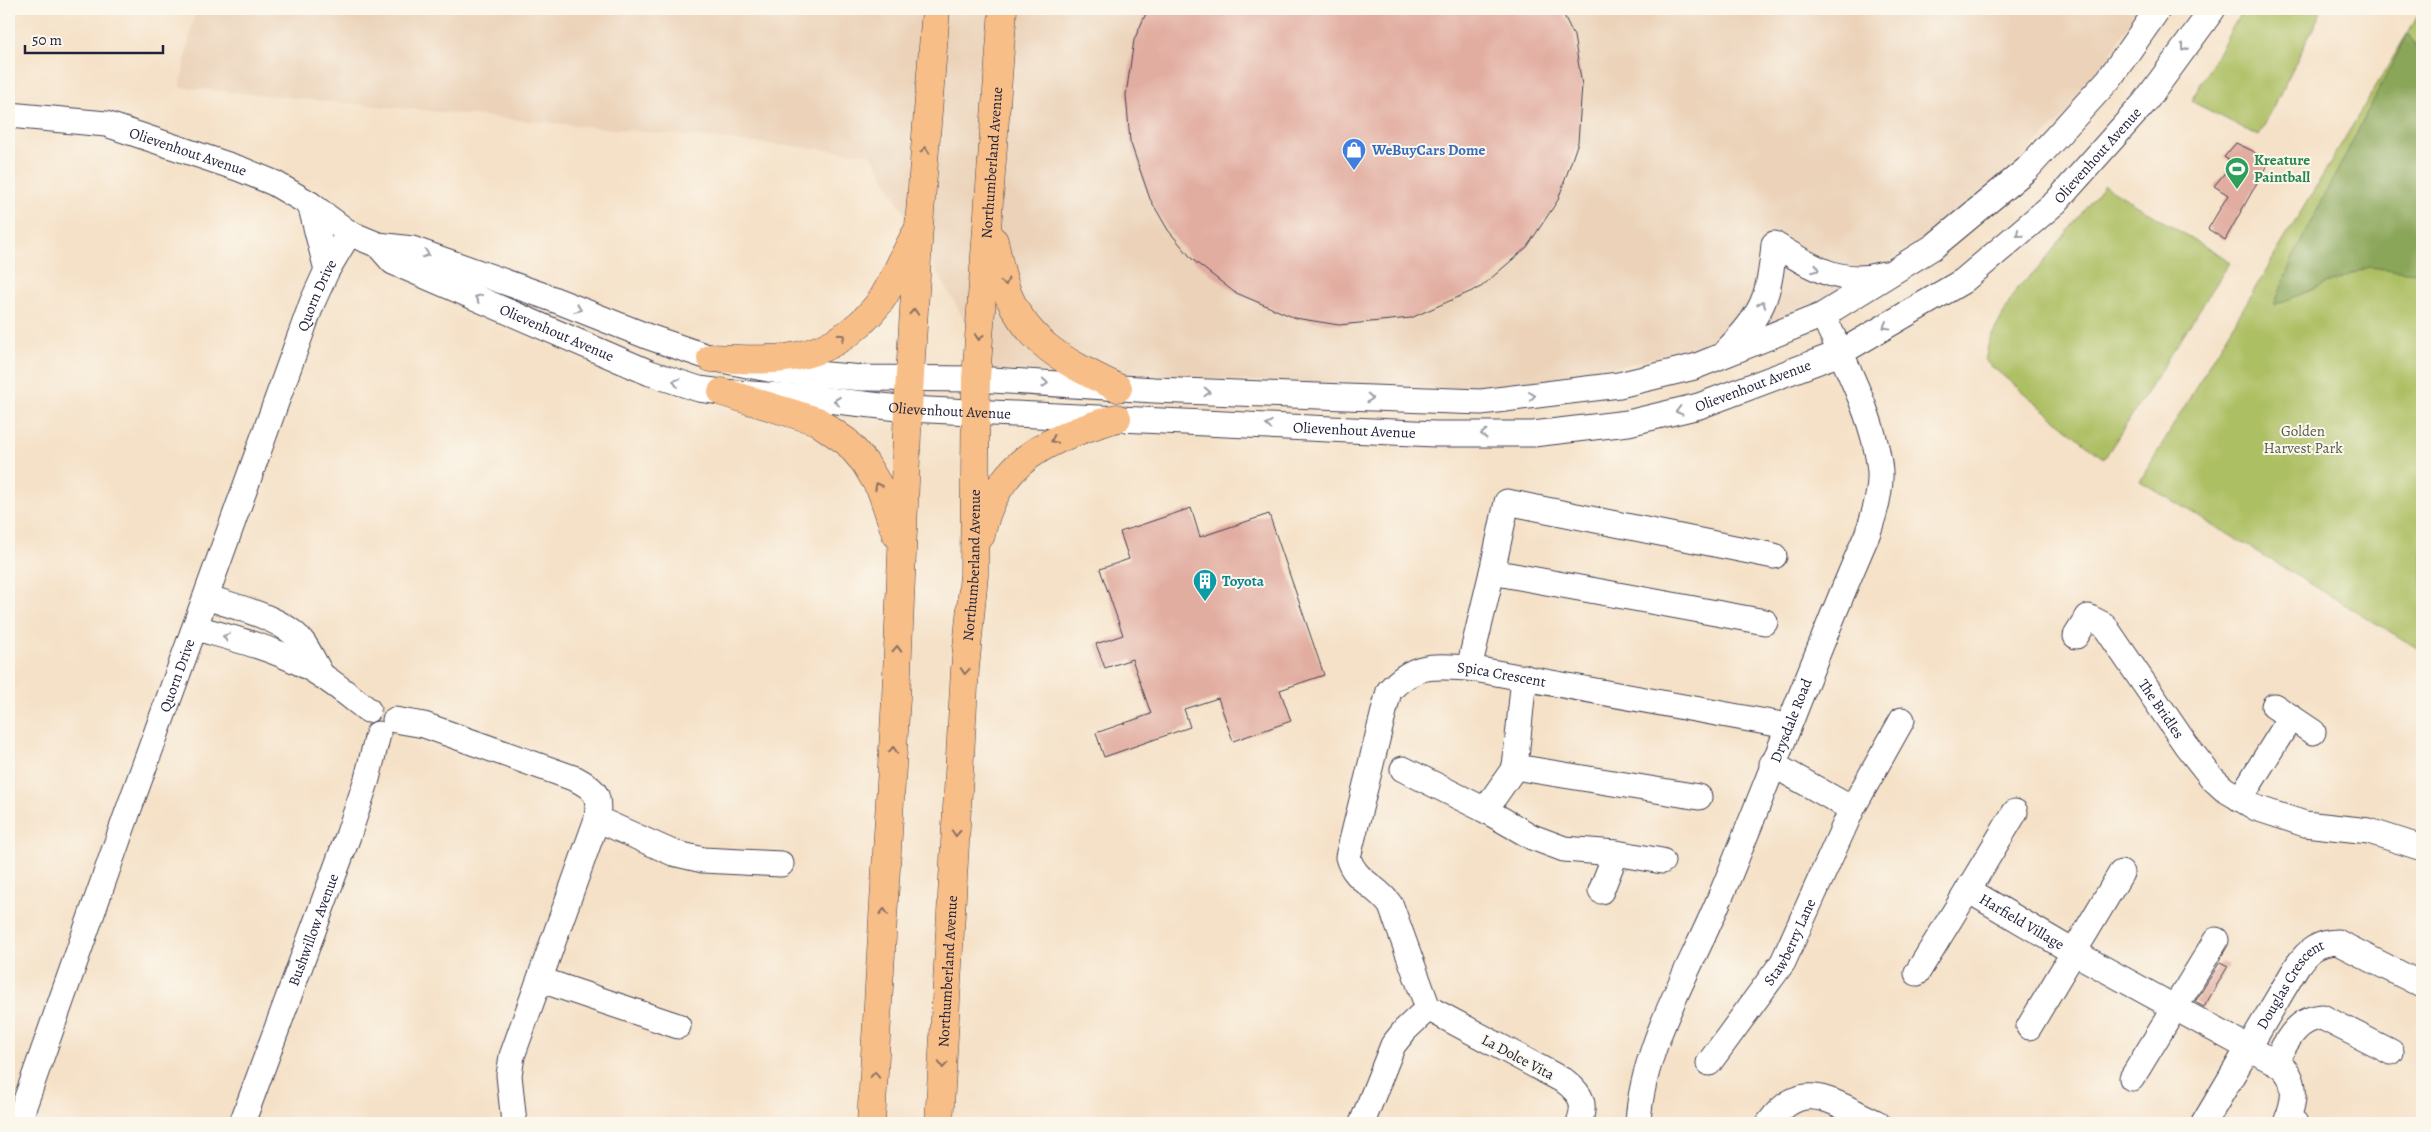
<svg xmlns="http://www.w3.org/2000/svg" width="2431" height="1132" font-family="Alegreya,serif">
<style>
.built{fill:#ebd2b8}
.green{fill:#adbf63;stroke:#68704f}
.forest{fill:#8aa659;stroke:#56644a}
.building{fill:#e2ada1}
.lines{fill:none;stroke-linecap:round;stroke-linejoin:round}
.minor-casing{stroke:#423f50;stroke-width:27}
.major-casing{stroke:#423f50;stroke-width:29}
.minor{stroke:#fff;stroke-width:25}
.major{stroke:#f7be88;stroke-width:28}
.oneway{stroke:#9c9ca7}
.oneway2{stroke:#8c7062}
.labels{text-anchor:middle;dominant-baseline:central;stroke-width:4;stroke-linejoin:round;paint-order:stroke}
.shop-label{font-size:15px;font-weight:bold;fill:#366cbe;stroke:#fbf7ec;text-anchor:start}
.street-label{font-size:15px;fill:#22223b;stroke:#fbf7ec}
.leisure-label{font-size:15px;font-weight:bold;fill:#27864d;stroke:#fbf7ec;text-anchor:start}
.park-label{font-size:15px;fill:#535949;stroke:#fbf7ec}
.culture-label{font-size:15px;font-weight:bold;fill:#0d838f;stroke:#fbf7ec;text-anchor:start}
</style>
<rect width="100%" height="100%" fill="#fbf7ec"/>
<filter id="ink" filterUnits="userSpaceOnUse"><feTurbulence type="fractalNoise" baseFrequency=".02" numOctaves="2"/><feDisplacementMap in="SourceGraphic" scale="10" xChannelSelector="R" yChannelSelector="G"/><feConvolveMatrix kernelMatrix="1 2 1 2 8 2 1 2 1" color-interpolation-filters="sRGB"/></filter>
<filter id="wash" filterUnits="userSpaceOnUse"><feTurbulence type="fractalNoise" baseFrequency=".0096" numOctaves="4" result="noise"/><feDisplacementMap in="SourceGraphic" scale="20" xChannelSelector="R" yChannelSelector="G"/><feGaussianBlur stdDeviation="1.12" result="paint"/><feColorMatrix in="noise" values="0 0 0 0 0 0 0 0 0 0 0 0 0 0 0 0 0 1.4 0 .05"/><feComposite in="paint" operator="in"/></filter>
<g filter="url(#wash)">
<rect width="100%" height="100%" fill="#f5e1c7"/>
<!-- built -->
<path class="built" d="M195,9H2138L2085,97L1958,218L1832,295L1760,330L1524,391L993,371L871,154L180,87Z"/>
<!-- green -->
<path class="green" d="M2243,9H2317L2321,12L2259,136L2191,101Z
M2422,9V651L2140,481Z
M2104,185L2230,262L2104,459L1985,361L1989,341L2017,288L2037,270Z"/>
<!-- forest -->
<path class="forest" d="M2408,33L2422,58V274L2369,267L2274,305L2294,255Z"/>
<g id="blocks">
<!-- building -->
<path class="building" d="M1148,9H1561L1574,36L1582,85L1578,142L1558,200L1527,247L1481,287L1411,318L1339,325L1295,318L1234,292L1193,260L1168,230L1150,199L1130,141L1126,95L1134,40Z
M2236,143L2253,151L2267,165L2225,240L2208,229L2228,195L2214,186L2233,163L2224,157Z
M1191,508L1200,537L1269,514L1324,675L1280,690L1291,721L1233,741L1218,698L1184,709L1190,727L1104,757L1096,733L1151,714L1132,659L1105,668L1096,644L1123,635L1100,569L1129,559L1120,532Z
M2220,962L2228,966L2204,1007L2195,1002Z"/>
</g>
</g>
<g filter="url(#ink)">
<use href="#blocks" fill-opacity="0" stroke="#423f50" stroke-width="1"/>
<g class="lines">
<defs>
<g id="minor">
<path id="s1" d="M9,115L106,124L240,169L274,183L310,204L349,233L378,245L412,249L553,299L649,337L711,358L779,371L863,378L976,379L1154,390L1481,402L1619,385L1694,367L1823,315L1933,247L2027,169L2109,79L2158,9"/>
<path d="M310,204L327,270"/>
<path id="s2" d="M378,245L393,262L650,373L699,389L722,392L810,398L908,409L1435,434H1533L1628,423L1699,406L1840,353L1963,281L2056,202L2145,102L2213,9"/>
<path d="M1728,349C1764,313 1770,294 1774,244C1810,266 1840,287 1884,274"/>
<path d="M1492,572L1507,502L1774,556"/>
<path d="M206,597C235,607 286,618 304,644C310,653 315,664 321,674"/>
<path d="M196,628C231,638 269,647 302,664C326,676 347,694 368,710"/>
<path id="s3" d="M2076,636L2088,617L2104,625L2186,745L2212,778L2224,789L2256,808L2305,824L2369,831L2422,848"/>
<path d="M1469,668L1492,572L1765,622"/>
<path d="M1524,677L1515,767L1699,797"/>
<path d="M2274,706L2313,732"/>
<path d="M395,720L424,725L576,779C597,790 600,796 597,819L512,1056L509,1075L514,1123"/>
<path d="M1772,764L1852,809"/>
<path d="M1403,769L1485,810L1515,767"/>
<path d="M2240,799L2291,717"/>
<path d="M1485,810L1532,837L1564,849L1616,853L1662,861"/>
<path d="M597,819L673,853L703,860L781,864"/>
<path d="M1968,890L2015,812"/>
<path d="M1601,891L1616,853"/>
<path id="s4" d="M1917,973L1968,890L2075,953L2267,1058L2275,1062C2287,1041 2296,1019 2322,1017L2391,1052"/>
<path d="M541,980L678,1026"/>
<path d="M2029,1027L2121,873"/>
<path d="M2275,1062C2298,1075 2296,1098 2287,1120L2295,1123"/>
<path id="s5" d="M1709,1063L1783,962L1852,809L1902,720"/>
<path d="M2132,1078L2216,940"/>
<path id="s6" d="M18,1123L127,814L312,303L327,270L349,233"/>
<path id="s7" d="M242,1123L348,836L367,779L378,734"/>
<path d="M1362,1123L1393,1045L1405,1030L1428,1008"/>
<path id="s8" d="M1579,1123C1586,1104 1582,1095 1566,1082L1428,1008L1391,906C1378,886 1354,881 1348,857L1389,691C1414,663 1434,666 1469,668L1788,726"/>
<path id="s9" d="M1638,1123C1642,1047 1690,970 1719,900C1770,779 1814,655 1867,535C1874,516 1881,492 1880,472C1876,421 1844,361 1823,315"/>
<path d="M1769,1123C1803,1075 1835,1104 1877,1123"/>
<path id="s10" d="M2204,1123L2297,966C2308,950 2318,943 2337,942L2422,985"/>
</g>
<g id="major">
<path d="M994,241C998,259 1002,280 1009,297C1032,348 1071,364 1118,388"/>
<path d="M711,358C763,360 806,365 850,332C863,322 875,310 884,296C895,277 904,255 915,235"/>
<path d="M722,392L817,421L847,442L865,463L881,490L896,534"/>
<path d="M981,535C996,459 1051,438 1117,418"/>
<path d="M871,1123L896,698L908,409L919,226L936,9"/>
<path id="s11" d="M939,1123L965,669L974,575L976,379L1003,9"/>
</g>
</defs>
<!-- minor casing -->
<use href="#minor" class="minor-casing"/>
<!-- major casing -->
<use href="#major" class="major-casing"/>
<!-- minor -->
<use href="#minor" class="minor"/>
<!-- major -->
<use href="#major" class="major"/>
</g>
<!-- one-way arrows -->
<defs><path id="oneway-chevron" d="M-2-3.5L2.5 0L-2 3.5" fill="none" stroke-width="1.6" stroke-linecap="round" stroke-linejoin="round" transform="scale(1.25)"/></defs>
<g class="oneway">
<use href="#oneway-chevron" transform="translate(2184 48) rotate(126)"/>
<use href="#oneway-chevron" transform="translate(2019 234) rotate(140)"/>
<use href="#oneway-chevron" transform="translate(426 254) rotate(19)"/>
<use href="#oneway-chevron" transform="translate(1816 269) rotate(22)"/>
<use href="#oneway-chevron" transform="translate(478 298) rotate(-156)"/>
<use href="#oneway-chevron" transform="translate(1762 304) rotate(-69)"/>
<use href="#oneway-chevron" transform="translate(578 309) rotate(22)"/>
<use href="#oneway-chevron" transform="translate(1886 326) rotate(150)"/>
<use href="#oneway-chevron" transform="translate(676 382) rotate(-162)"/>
<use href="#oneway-chevron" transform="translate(1045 383) rotate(3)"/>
<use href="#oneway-chevron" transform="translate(1207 392) rotate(2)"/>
<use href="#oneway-chevron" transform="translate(1532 396) rotate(-7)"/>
<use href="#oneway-chevron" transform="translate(1370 398) rotate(2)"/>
<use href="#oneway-chevron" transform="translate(837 401) rotate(-174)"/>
<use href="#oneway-chevron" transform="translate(1679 411) rotate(166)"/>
<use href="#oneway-chevron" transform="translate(1269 425) rotate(-177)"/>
<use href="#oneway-chevron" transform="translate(1484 434) rotate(-180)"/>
<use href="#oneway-chevron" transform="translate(226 637) rotate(-163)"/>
</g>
<g class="oneway2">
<use href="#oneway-chevron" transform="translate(925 150) rotate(-86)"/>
<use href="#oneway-chevron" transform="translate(1005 282) rotate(74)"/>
<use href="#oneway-chevron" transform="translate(914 312) rotate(-87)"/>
<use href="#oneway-chevron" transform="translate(842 337) rotate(-35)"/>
<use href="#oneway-chevron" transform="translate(979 337) rotate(95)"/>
<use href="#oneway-chevron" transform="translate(1054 440) rotate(154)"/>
<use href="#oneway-chevron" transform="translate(878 486) rotate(-118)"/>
<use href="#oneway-chevron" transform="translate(897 649) rotate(-88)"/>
<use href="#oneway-chevron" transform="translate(965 671) rotate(94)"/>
<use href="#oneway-chevron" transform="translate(893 750) rotate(-87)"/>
<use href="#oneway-chevron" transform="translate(956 833) rotate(93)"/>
<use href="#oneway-chevron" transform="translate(884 912) rotate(-87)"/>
<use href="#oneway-chevron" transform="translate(943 1065) rotate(94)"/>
<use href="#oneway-chevron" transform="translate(875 1075) rotate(-86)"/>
</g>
</g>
<!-- icons -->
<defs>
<symbol id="shop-pin" viewBox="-11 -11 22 30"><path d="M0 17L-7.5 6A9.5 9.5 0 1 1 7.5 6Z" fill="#3f7fe0" stroke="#fbf7ec"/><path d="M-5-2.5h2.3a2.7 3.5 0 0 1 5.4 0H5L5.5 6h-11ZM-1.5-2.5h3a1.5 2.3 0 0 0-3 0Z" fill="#fff"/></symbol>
<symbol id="stadium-pin" viewBox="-11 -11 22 30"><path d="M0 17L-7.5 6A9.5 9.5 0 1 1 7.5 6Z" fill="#2e9e5b" stroke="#fbf7ec"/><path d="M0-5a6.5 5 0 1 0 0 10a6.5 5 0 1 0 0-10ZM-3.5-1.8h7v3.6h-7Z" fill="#fff"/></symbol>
<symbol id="building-pin" viewBox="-11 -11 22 30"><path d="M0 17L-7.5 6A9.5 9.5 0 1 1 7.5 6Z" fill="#0f9aa8" stroke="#fbf7ec"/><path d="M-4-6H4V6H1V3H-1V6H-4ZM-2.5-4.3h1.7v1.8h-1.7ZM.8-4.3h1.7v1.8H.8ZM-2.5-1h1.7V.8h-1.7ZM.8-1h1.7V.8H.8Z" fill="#fff"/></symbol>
</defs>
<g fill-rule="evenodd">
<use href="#shop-pin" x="1340" y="136" width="28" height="38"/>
<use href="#stadium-pin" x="2223" y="155" width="28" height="38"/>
<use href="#building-pin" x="1191" y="567" width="28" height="38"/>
</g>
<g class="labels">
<!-- shop labels -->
<g class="shop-label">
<text x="1372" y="150">WeBuyCars Dome</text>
</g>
<!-- street labels -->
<g class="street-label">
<text stroke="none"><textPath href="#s1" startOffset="184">Olievenhout Avenue</textPath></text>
<text stroke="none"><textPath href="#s2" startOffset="1836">Olievenhout Avenue</textPath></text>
<text stroke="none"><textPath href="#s11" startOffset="962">Northumberland Avenue</textPath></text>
<text stroke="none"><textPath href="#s6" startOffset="880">Quorn Drive</textPath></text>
<text stroke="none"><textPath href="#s2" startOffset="201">Olievenhout Avenue</textPath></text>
<text stroke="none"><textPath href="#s2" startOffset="1416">Olievenhout Avenue</textPath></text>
<text stroke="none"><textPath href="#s2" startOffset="606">Olievenhout Avenue</textPath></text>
<text stroke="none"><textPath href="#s2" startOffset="1011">Olievenhout Avenue</textPath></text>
<text stroke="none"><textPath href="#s11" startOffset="559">Northumberland Avenue</textPath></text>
<text stroke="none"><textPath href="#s6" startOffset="475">Quorn Drive</textPath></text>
<text stroke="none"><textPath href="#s8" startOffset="670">Spica Crescent</textPath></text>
<text stroke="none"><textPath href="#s3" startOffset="142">The Bridles</textPath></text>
<text stroke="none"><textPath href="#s9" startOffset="432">Drysdale Road</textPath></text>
<text stroke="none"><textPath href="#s4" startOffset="160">Harfield Village</textPath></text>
<text stroke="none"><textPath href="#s7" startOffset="206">Bushwillow Avenue</textPath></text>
<text stroke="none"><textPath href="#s5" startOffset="146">Stawberry Lane</textPath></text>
<text stroke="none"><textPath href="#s11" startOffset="152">Northumberland Avenue</textPath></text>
<text stroke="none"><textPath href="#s10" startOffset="164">Douglas Crescent</textPath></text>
<text transform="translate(1518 1057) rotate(28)">La Dolce Vita</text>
</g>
<!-- leisure labels -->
<g class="leisure-label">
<text x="2254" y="160">Kreature<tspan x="2254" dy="17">Paintball</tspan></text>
</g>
<!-- park labels -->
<g class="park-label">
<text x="2303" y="431">Golden<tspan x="2303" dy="17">Harvest Park</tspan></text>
</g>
<!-- culture labels -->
<g class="culture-label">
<text x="1222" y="581">Toyota</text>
</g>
</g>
<!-- margin -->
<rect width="2431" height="1132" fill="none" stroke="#fbf7ec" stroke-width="30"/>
<!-- scale -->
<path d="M25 45v8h138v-8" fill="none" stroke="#22223b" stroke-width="2.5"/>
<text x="32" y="45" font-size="15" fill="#22223b" stroke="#fbf7ec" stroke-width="4" paint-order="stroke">50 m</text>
</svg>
